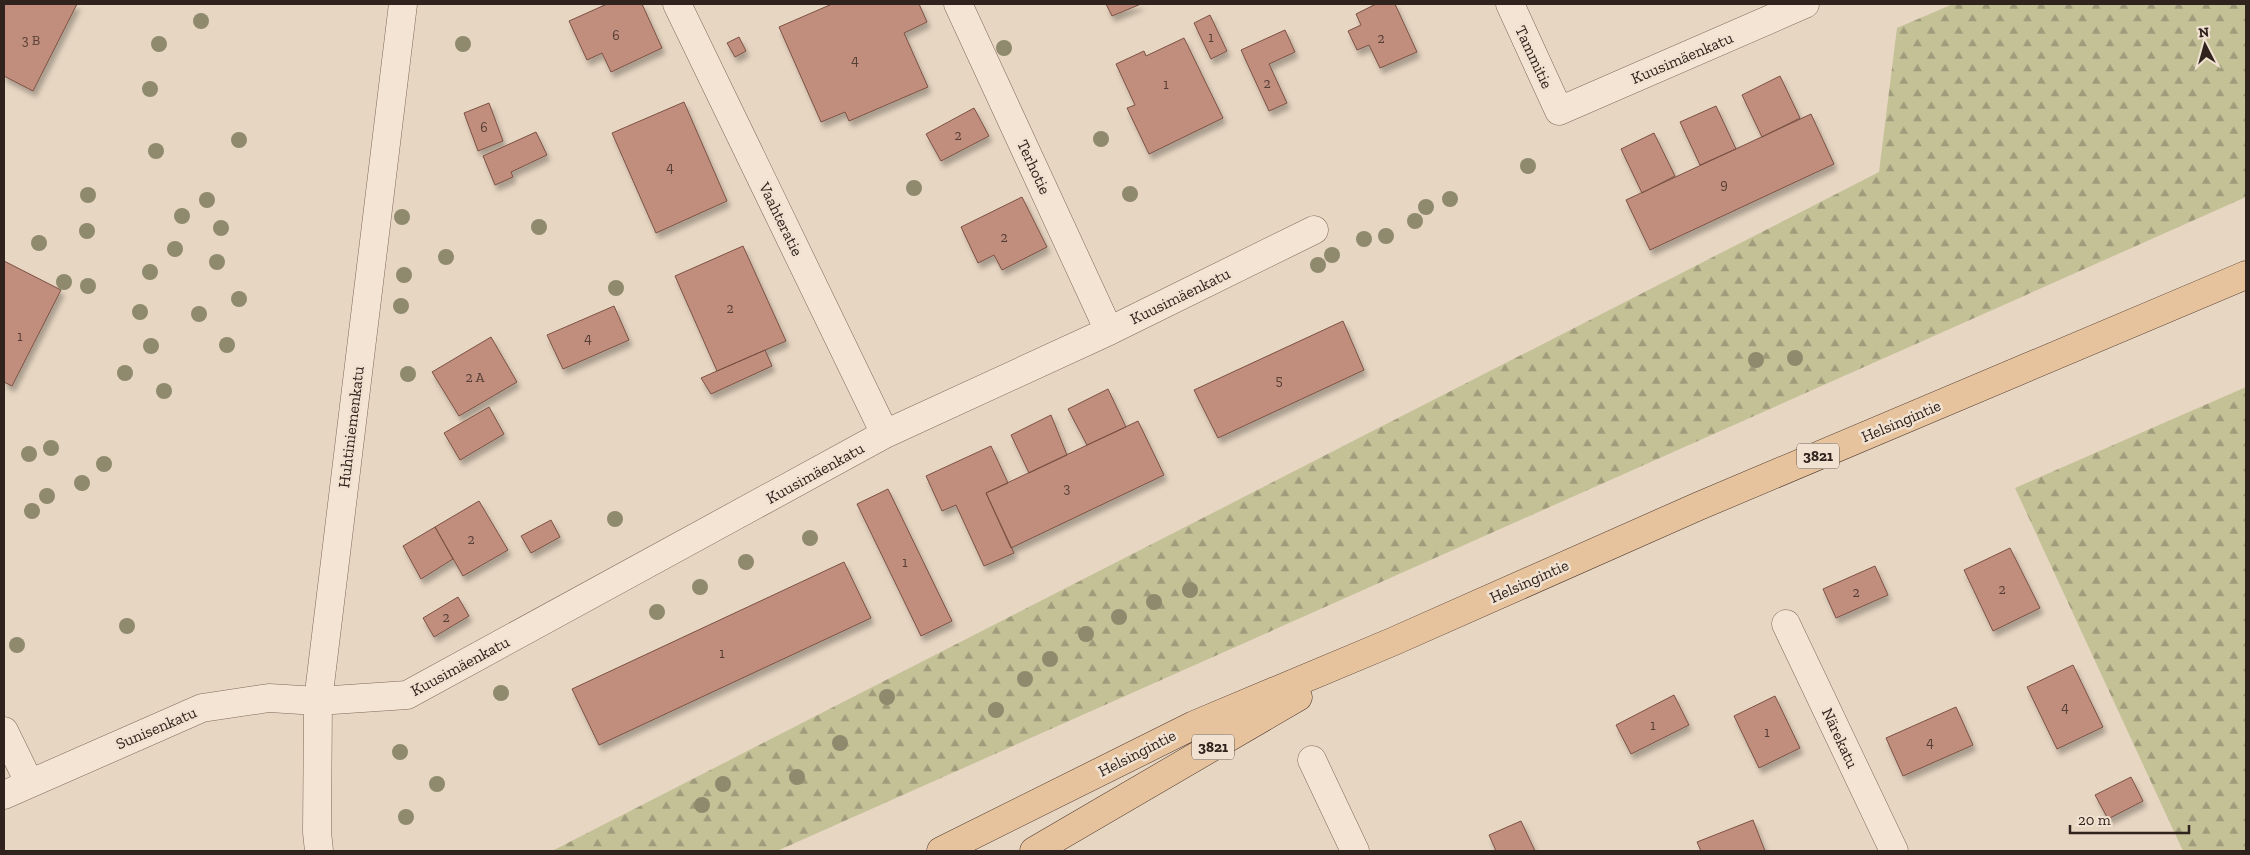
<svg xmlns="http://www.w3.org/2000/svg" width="2250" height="855" font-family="'Zilla Slab',serif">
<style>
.forest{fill:url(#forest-firs)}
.building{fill:#c18d7c;stroke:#7b5144;filter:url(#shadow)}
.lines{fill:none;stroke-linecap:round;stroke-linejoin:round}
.minor-casing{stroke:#7f685b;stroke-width:29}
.major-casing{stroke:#4d382f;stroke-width:29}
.minor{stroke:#f3e4d4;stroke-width:28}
.major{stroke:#e7c39d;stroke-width:28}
.tree{fill:#8f896d}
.labels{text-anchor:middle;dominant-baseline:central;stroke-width:5;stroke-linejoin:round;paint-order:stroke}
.number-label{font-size:14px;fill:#543e36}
.shield{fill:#f0e1d0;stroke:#6a5c53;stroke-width:1}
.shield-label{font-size:15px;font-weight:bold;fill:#30231e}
.street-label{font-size:16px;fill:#30231e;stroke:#f0e1d0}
</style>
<defs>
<pattern id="forest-firs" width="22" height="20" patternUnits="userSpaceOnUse" patternTransform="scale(1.25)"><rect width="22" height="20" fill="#c4c197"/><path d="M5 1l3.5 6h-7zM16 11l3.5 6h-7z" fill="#a09c7b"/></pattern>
<filter id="shadow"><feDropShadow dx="3" dy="5.5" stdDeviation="2.5" flood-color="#0004"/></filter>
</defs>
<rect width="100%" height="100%" fill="#e7d6c2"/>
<!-- forest -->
<path class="forest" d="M1953,4H2246V197L777,851H552L1879,172L1897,28Z
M2246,387V851H2183L2015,488Z"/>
<!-- building -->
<path class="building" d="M4,4H77L33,91L4,76Z
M607,4H642L662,48L611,72L602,53L587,60L569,21Z
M832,4H919L927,22L904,33L928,87L849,121L845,112L821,122L779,27Z
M1106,4H1141L1112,16Z
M1376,4H1395L1417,52L1380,68L1369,45L1357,50L1348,31L1361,25L1356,14Z
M1210,15L1227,51L1211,59L1194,23Z
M1285,30L1295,52L1269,64L1287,103L1269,111L1241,50Z
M739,37L746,51L735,57L727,43Z
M1184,38L1223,118L1149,154L1127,108L1135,105L1116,64L1144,51L1146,56Z
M1780,76L1800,118L1762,137L1742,95Z
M684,102L727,201L656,233L612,133Z
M489,103L503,141L478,151L464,113Z
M1716,106L1736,149L1700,165L1680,122Z
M974,108L989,136L941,161L926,134Z
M1811,114L1834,164L1650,250L1626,200Z
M536,132L547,155L511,172L513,177L495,185L483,156Z
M1654,133L1675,176L1642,193L1621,149Z
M1022,197L1047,247L1002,270L994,255L978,263L961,227Z
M743,246L786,341L717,371L675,276Z
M4,261L61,290L12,386L4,382Z
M614,306L629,340L563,369L547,335Z
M1343,321L1364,370L1218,438L1194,390Z
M491,337L517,382L459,416L432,372Z
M765,350L772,366L711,394L701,378Z
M1108,389L1126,427L1087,445L1068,409Z
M489,407L504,434L460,460L444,433Z
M1051,415L1067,455L1029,473L1011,435Z
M1138,421L1164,475L1011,548L986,493Z
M991,446L1008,483L986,493L1014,553L984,566L956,505L942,511L926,476Z
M888,489L952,621L921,636L857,504Z
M479,501L508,550L463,576L435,527Z
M551,520L560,537L531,553L521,536Z
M435,527L453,559L421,579L403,546Z
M2010,548L2040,608L1993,631L1964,570Z
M844,562L871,618L599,745L572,689Z
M1875,566L1888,595L1836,618L1823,589Z
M458,597L469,616L434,637L423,618Z
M2073,665L2103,727L2057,749L2027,687Z
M1674,695L1689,725L1631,754L1616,725Z
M1775,696L1800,748L1759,768L1734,716Z
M1956,707L1973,745L1903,776L1886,738Z
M2131,777L2143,801L2108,819L2095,795Z
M1753,820L1765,851H1701L1697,842Z
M1521,821L1535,851H1496L1489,835Z"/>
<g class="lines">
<defs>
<path id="minor" d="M677,4L885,434
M958,4L1109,331
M1510,4L1559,111L1805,4
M1786,624L1894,851
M4,731L29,782
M1312,760L1355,851
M4,795L202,708L269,698L318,701L407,695L885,434L1109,331L1314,230
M319,851L317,832L318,701L403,4"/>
<path id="major" d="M941,851L1194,725L1392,642L1699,506L2246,275
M1034,851L1298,697"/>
</defs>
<!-- minor casing -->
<use href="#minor" class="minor-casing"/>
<!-- major casing -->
<use href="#major" class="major-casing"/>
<!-- minor -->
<use href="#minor" class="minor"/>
<!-- major -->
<use href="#major" class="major"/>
</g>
<!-- trees -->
<g class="tree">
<circle cx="201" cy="21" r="8"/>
<circle cx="159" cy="44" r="8"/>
<circle cx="463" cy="44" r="8"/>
<circle cx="1004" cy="48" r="8"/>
<circle cx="150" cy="89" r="8"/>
<circle cx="1101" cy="139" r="8"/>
<circle cx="239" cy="140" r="8"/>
<circle cx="156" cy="151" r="8"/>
<circle cx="1528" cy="166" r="8"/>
<circle cx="914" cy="188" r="8"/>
<circle cx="1130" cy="194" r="8"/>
<circle cx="88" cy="195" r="8"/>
<circle cx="1450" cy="199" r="8"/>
<circle cx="207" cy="200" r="8"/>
<circle cx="1426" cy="207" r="8"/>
<circle cx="182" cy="216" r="8"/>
<circle cx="402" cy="217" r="8"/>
<circle cx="1415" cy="221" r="8"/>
<circle cx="539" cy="227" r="8"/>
<circle cx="221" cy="228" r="8"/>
<circle cx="87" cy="231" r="8"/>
<circle cx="1386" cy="236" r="8"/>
<circle cx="1364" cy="239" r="8"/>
<circle cx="39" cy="243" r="8"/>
<circle cx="175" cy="249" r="8"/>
<circle cx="1332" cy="255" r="8"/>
<circle cx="446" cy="257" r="8"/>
<circle cx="217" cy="262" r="8"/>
<circle cx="1318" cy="265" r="8"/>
<circle cx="150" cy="272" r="8"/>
<circle cx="404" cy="275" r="8"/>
<circle cx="64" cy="282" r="8"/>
<circle cx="88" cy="286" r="8"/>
<circle cx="616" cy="288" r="8"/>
<circle cx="239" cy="299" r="8"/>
<circle cx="401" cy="306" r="8"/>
<circle cx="140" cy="312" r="8"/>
<circle cx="199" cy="314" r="8"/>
<circle cx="227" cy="345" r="8"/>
<circle cx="151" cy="346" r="8"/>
<circle cx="1795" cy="358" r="8"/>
<circle cx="1756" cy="360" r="8"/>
<circle cx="125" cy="373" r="8"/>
<circle cx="408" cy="374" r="8"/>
<circle cx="164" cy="391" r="8"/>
<circle cx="51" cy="448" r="8"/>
<circle cx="29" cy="454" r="8"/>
<circle cx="104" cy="464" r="8"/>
<circle cx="82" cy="483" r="8"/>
<circle cx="47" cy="496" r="8"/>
<circle cx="32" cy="511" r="8"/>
<circle cx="615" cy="519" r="8"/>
<circle cx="810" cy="538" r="8"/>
<circle cx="746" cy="562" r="8"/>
<circle cx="700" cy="587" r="8"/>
<circle cx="1190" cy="590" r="8"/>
<circle cx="1154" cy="602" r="8"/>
<circle cx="657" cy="612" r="8"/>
<circle cx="1119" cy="617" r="8"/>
<circle cx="127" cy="626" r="8"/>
<circle cx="1086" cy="634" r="8"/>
<circle cx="17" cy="645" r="8"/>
<circle cx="1050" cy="659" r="8"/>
<circle cx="1025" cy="679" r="8"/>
<circle cx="501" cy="693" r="8"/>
<circle cx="887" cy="697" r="8"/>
<circle cx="996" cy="710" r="8"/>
<circle cx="840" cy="743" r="8"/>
<circle cx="400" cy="752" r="8"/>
<circle cx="797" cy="777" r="8"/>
<circle cx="437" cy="784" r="8"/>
<circle cx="723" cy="784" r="8"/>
<circle cx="702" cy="805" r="8"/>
<circle cx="406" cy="817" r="8"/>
</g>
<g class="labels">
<!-- number labels -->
<g class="number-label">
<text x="616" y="35">6</text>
<text x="1211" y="37">1</text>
<text x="1381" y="38">2</text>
<text x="31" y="40">3 B</text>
<text x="855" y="60">4</text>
<text x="1267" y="83">2</text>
<text x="1166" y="84">1</text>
<text x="484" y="127">6</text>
<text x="958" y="135">2</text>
<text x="670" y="167">4</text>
<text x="1724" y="184">9</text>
<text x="1004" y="237">2</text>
<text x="730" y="308">2</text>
<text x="20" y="336">1</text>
<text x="588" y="338">4</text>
<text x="475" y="377">2 A</text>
<text x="1279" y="380">5</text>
<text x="1067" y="488">3</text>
<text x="471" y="539">2</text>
<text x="905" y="562">1</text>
<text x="2002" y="589">2</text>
<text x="1856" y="592">2</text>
<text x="446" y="617">2</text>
<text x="722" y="653">1</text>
<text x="2065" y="707">4</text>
<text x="1653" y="725">1</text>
<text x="1767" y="732">1</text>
<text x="1930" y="742">4</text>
</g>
<!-- shield labels -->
<g class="shield">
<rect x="1797" y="443.5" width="42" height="25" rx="4"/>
<rect x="1192" y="734.5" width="42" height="25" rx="4"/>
</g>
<g class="shield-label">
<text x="1818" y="456">3821</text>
<text x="1213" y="747">3821</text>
</g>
<!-- street labels -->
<g class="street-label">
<text transform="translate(1534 57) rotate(65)">Tammitie</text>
<text transform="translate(1682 58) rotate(-23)">Kuusimäenkatu</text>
<text transform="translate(1034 167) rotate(65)">Terhotie</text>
<text transform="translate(781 219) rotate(64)">Vaahteratie</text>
<text transform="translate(1180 296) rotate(-26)">Kuusimäenkatu</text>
<text transform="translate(1901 421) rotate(-23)">Helsingintie</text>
<text transform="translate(351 427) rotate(-83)">Huhtiniemenkatu</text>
<text transform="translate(815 473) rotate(-29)">Kuusimäenkatu</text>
<text transform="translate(1529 581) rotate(-24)">Helsingintie</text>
<text transform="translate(460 666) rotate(-28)">Kuusimäenkatu</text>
<text transform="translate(156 728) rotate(-23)">Sunisenkatu</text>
<text transform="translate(1840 738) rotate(65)">Närekatu</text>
<text transform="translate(1137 753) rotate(-27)">Helsingintie</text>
</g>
</g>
<!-- border -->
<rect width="2250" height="855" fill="none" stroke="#30231e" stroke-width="10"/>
<!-- north arrow -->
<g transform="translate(2205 45) rotate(354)" stroke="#f0e1d0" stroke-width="4" paint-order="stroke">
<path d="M0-4L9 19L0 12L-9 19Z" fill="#30231e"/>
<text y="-8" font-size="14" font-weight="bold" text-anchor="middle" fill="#30231e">N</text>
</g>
<!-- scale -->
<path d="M2070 825v8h119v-8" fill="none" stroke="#30231e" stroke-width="2.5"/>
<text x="2078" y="825" font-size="15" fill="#30231e" stroke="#f0e1d0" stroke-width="4" paint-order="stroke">20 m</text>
</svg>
